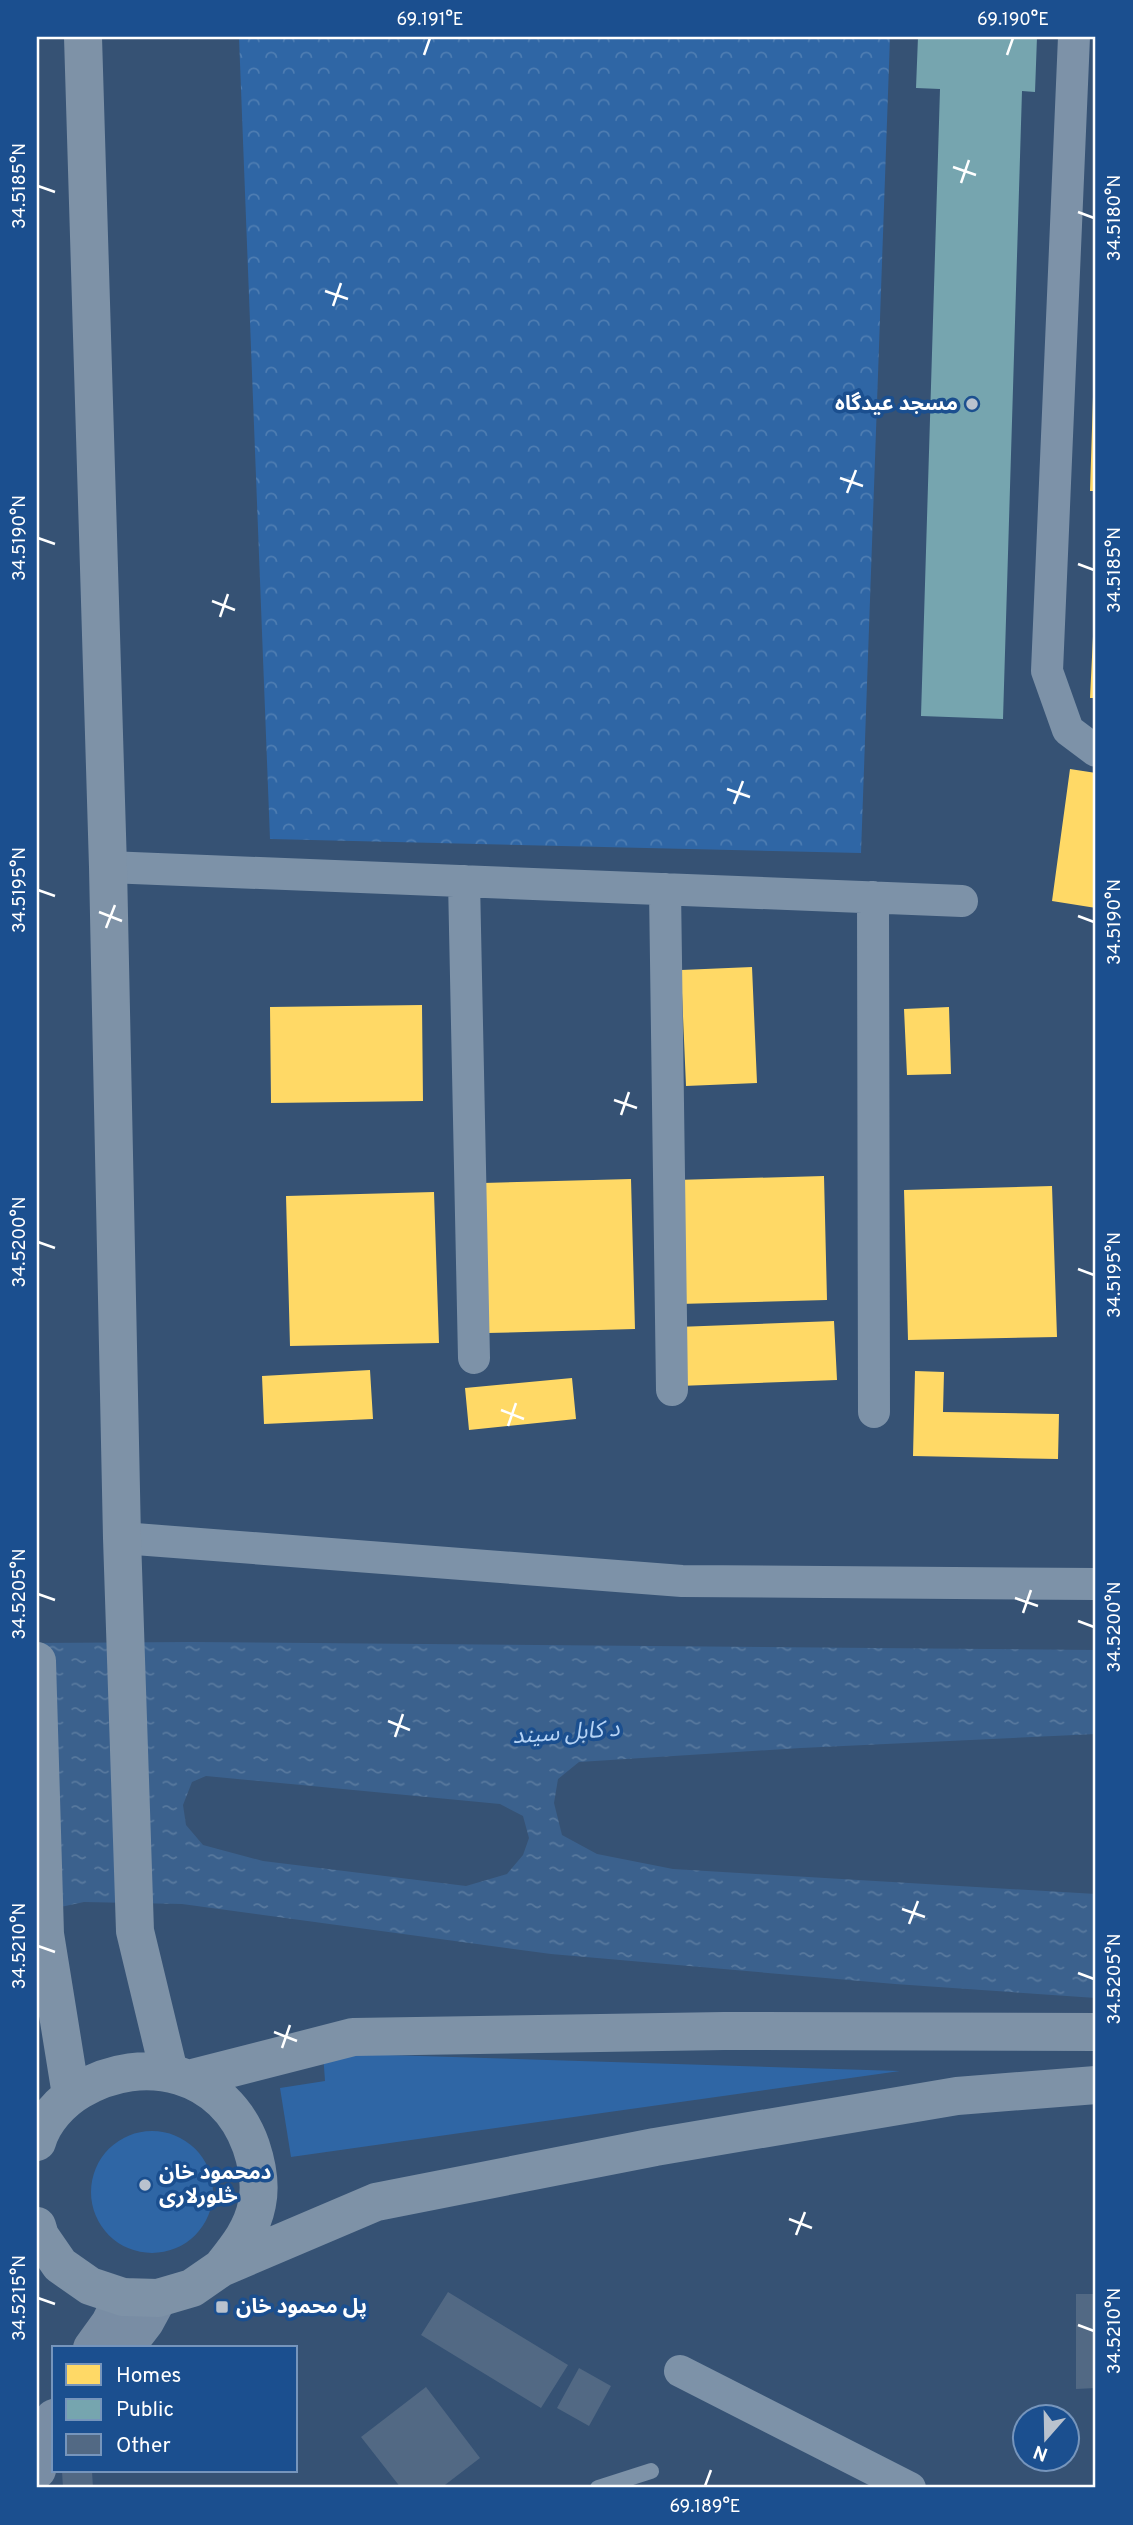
<svg xmlns="http://www.w3.org/2000/svg" width="1133" height="2525" font-family="Overpass,'Noto Sans Arabic',sans-serif">
<style>
.grass{fill:#2f66a5}
.park{fill:url(#park-crowns)}
.water{fill:url(#water-ripples);fill-rule:evenodd}
.homes{fill:#ffd966}
.public{fill:#76a5af}
.building{fill:#526984}
.lines{fill:none;stroke-linecap:round;stroke-linejoin:round}
.lane{stroke:#7d92a8;stroke-width:16}
.street{stroke:#7d92a8;stroke-width:32}
.secondary{stroke:#798da4;stroke-width:38}
.highway{stroke:#7e92a7;stroke-width:38}
.ticks{fill:none;stroke:#fff;stroke-width:2.5}
.poi-dot{fill:#b9c2ce;stroke:#1b4f8f;stroke-width:2.5}
.labels{text-anchor:middle;dominant-baseline:central;stroke-width:7;stroke-linejoin:round;paint-order:stroke}
.poi-label{font-size:21px;font-weight:bold;fill:#fff;stroke:#1b4f8f;text-anchor:start}
.water-label{font-size:23px;font-style:italic;fill:#b5d3f5;stroke:#1b4f8f}
.neatline{fill:none;stroke:#fff;stroke-width:2.5}
.ticks-label{font-size:18px;text-anchor:middle;fill:#fff}
</style>
<defs>
<pattern id="park-crowns" width="20" height="18" patternUnits="userSpaceOnUse" patternTransform="scale(1.75)"><rect width="20" height="18" fill="#2f66a5"/><path d="M2 6a3 3 0 1 1 6 0M12 15a3 3 0 1 1 6 0" fill="none" stroke="#4e7db2"/></pattern>
<pattern id="water-ripples" width="26" height="14" patternUnits="userSpaceOnUse" patternTransform="scale(1.75)"><rect width="26" height="14" fill="#3b618d"/><path d="M2 4q2-2 4 0t4 0M15 11q2-2 4 0t4 0" fill="none" stroke="#58799e"/></pattern>
</defs>
<rect width="100%" height="100%" fill="#365274"/>
<!-- grass -->
<path class="grass" d="M323,2053L900,2071L291,2157L280,2088L325,2081Z
M91 2192a61 61 0 1 1 122 0a61 61 0 1 1-122 0Z"/>
<!-- park -->
<path class="park" d="M239,37H890L861,853L270,839Z"/>
<!-- water -->
<path class="water" d="M191,1642L1096,1650V1734L801,1748L579,1762L558,1779L554,1803L562,1835L597,1854L673,1869L1096,1894V1998L895,1984L551,1954L182,1904L84,1902L37,1912V1643ZM206,1776L500,1804L523,1816L529,1838L523,1855L507,1874L466,1886L263,1861L203,1845L186,1825L183,1805L192,1782Z"/>
<!-- homes -->
<path class="homes" d="M1093,397L1096,398V491H1090Z
M1094,616L1096,617V698H1090Z
M1070,769L1096,773V908L1052,901Z
M752,967L757,1083L686,1086L681,970Z
M422,1005L423,1101L271,1103L270,1007Z
M949,1007L951,1074L907,1075L904,1009Z
M824,1176L827,1300L679,1304L675,1180Z
M631,1179L635,1329L487,1333L483,1183Z
M1052,1186L1057,1337L908,1340L904,1190Z
M434,1192L439,1343L290,1346L286,1196Z
M834,1321L837,1380L679,1386L677,1327Z
M370,1370L373,1419L264,1424L262,1376Z
M915,1371L944,1372L943,1412L1059,1414L1058,1459L913,1456Z
M572,1378L576,1419L469,1430L465,1388Z"/>
<!-- public -->
<path class="public" d="M918,37H1037L1035,92L1022,91L1003,719L921,716L940,89L916,88Z"/>
<!-- building -->
<path class="building" d="M448,2292L568,2365L541,2408L421,2335Z
M1076,2294H1096V2388L1076,2389Z
M579,2368L611,2386L589,2426L557,2408Z
M426,2387L480,2458L441,2488H401L361,2437Z
M62,2471H92L93,2488H63Z"/>
<g class="lines">
<!-- lane -->
<path class="lane" d="M598,2488L651,2471"/>
<!-- street -->
<path class="street" d="M1074,37L1047,671L1068,730L1096,751
M108,867L962,901
M464,881L474,1358
M665,889L672,1390
M873,897L874,1412
M122,1538L682,1581L1096,1584
M680,2371L910,2488"/>
<!-- secondary -->
<path class="secondary" d="M92,2348L110,2323L123,2297
M125,2348L145,2322L158,2298
M37,2470L44,2442L54,2418"/>
<!-- highway -->
<path class="highway" d="M83,37L108,867L122,1538L135,1931L169,2072
M37,1661L45,1934L71,2095
M189,2079L353,2037L724,2031L1096,2032
M37,2142C43,2121 61,2101 80,2090C144,2052 225,2072 251,2146C257,2164 261,2185 257,2204C252,2230 237,2248 221,2268
M37,2226L40,2236L60,2265L90,2286L123,2297L158,2298L192,2288L221,2268L376,2202L655,2147L957,2096L1096,2085"/>
</g>
<!-- ticks -->
<path class="ticks" d="M424,55L430,38M1007,55L1013,38M953,167L976,175M961,183L969,160M38,186L55,192M1078,212L1094,218M325,291L348,299M333,306L341,283M840,478L863,486M847,493L856,470M38,538L55,544M1078,564L1094,570M212,601L235,610M220,617L228,594M727,789L750,797M734,804L743,781M38,890L55,896M99,912L122,921M1078,916L1094,922M106,928L115,905M614,1100L637,1108M621,1115L629,1092M38,1242L55,1248M1078,1269L1094,1275M501,1410L524,1419M508,1426L516,1403M38,1594L55,1600M1015,1598L1038,1606M1023,1613L1031,1590M1078,1621L1094,1627M388,1721L410,1730M395,1737L403,1714M902,1909L925,1917M909,1924L918,1901M38,1946L55,1952M1078,1973L1094,1979M274,2032L297,2041M282,2048L290,2025M789,2219L812,2228M796,2235L805,2212M38,2298L55,2304M1078,2325L1094,2331M705,2486L711,2470"/>
<!-- markers -->
<g class="poi-dot">
<circle cx="972" cy="404" r="7"/>
<circle cx="145" cy="2185" r="7"/>
<rect x="215" y="2300" width="14" height="14" rx="3.5"/>
</g>
<g class="labels">
<!-- poi labels -->
<g class="poi-label">
<text x="958" y="404" text-anchor="end">مسجد عیدگاه</text>
<text x="159" y="2173">دمحمود خان<tspan x="159" dy="24">څلورلاری</tspan></text>
<text x="236" y="2307">پل محمود خان</text>
</g>
<!-- water labels -->
<g class="water-label">
<text transform="translate(566 1734) rotate(-4)">د کابل سيند</text>
</g>
</g>
<!-- border -->
<rect width="1133" height="2525" fill="none" stroke="#1b4f8f" stroke-width="77"/>
<!-- legend -->
<rect x="52" y="2346" width="245" height="126" fill="#1b4f8f" stroke="#7695bc" stroke-width="2"/>
<rect x="66" y="2364" width="35" height="21" fill="#ffd966" stroke="#7695bc" stroke-width="2"/>
<text x="116" y="2382" font-size="21" fill="#ffffff">Homes</text>
<rect x="66" y="2399" width="35" height="21" fill="#76a5af" stroke="#7695bc" stroke-width="2"/>
<text x="116" y="2416" font-size="21" fill="#ffffff">Public</text>
<rect x="66" y="2434" width="35" height="21" fill="#526984" stroke="#7695bc" stroke-width="2"/>
<text x="116" y="2452" font-size="21" fill="#ffffff">Other</text>
<!-- north arrow -->
<g transform="translate(1046 2438) rotate(200)"><circle r="33" fill="#1b4f8f" stroke="#7695bc" stroke-width="2"/>
<path d="M0-5L12 26L0 18L-12 26Z" fill="#b9c2ce"/>
<text y="-10" font-size="19" font-weight="bold" text-anchor="middle" fill="#ffffff">N</text>
</g>
<rect x="38" y="38" width="1056" height="2448" class="neatline"/>
<g class="ticks-label">
<text x="430" y="25">69.191°E</text>
<text x="1013" y="25">69.190°E</text>
<text transform="translate(19 186) rotate(-90)" y="6">34.5185°N</text>
<text transform="translate(1114 218) rotate(-90)" y="6">34.5180°N</text>
<text transform="translate(19 538) rotate(-90)" y="6">34.5190°N</text>
<text transform="translate(1114 570) rotate(-90)" y="6">34.5185°N</text>
<text transform="translate(19 890) rotate(-90)" y="6">34.5195°N</text>
<text transform="translate(1114 922) rotate(-90)" y="6">34.5190°N</text>
<text transform="translate(19 1242) rotate(-90)" y="6">34.5200°N</text>
<text transform="translate(1114 1275) rotate(-90)" y="6">34.5195°N</text>
<text transform="translate(19 1594) rotate(-90)" y="6">34.5205°N</text>
<text transform="translate(1114 1627) rotate(-90)" y="6">34.5200°N</text>
<text transform="translate(19 1946) rotate(-90)" y="6">34.5210°N</text>
<text transform="translate(1114 1979) rotate(-90)" y="6">34.5205°N</text>
<text transform="translate(19 2298) rotate(-90)" y="6">34.5215°N</text>
<text transform="translate(1114 2331) rotate(-90)" y="6">34.5210°N</text>
<text x="705" y="2512">69.189°E</text>
</g>
</svg>
